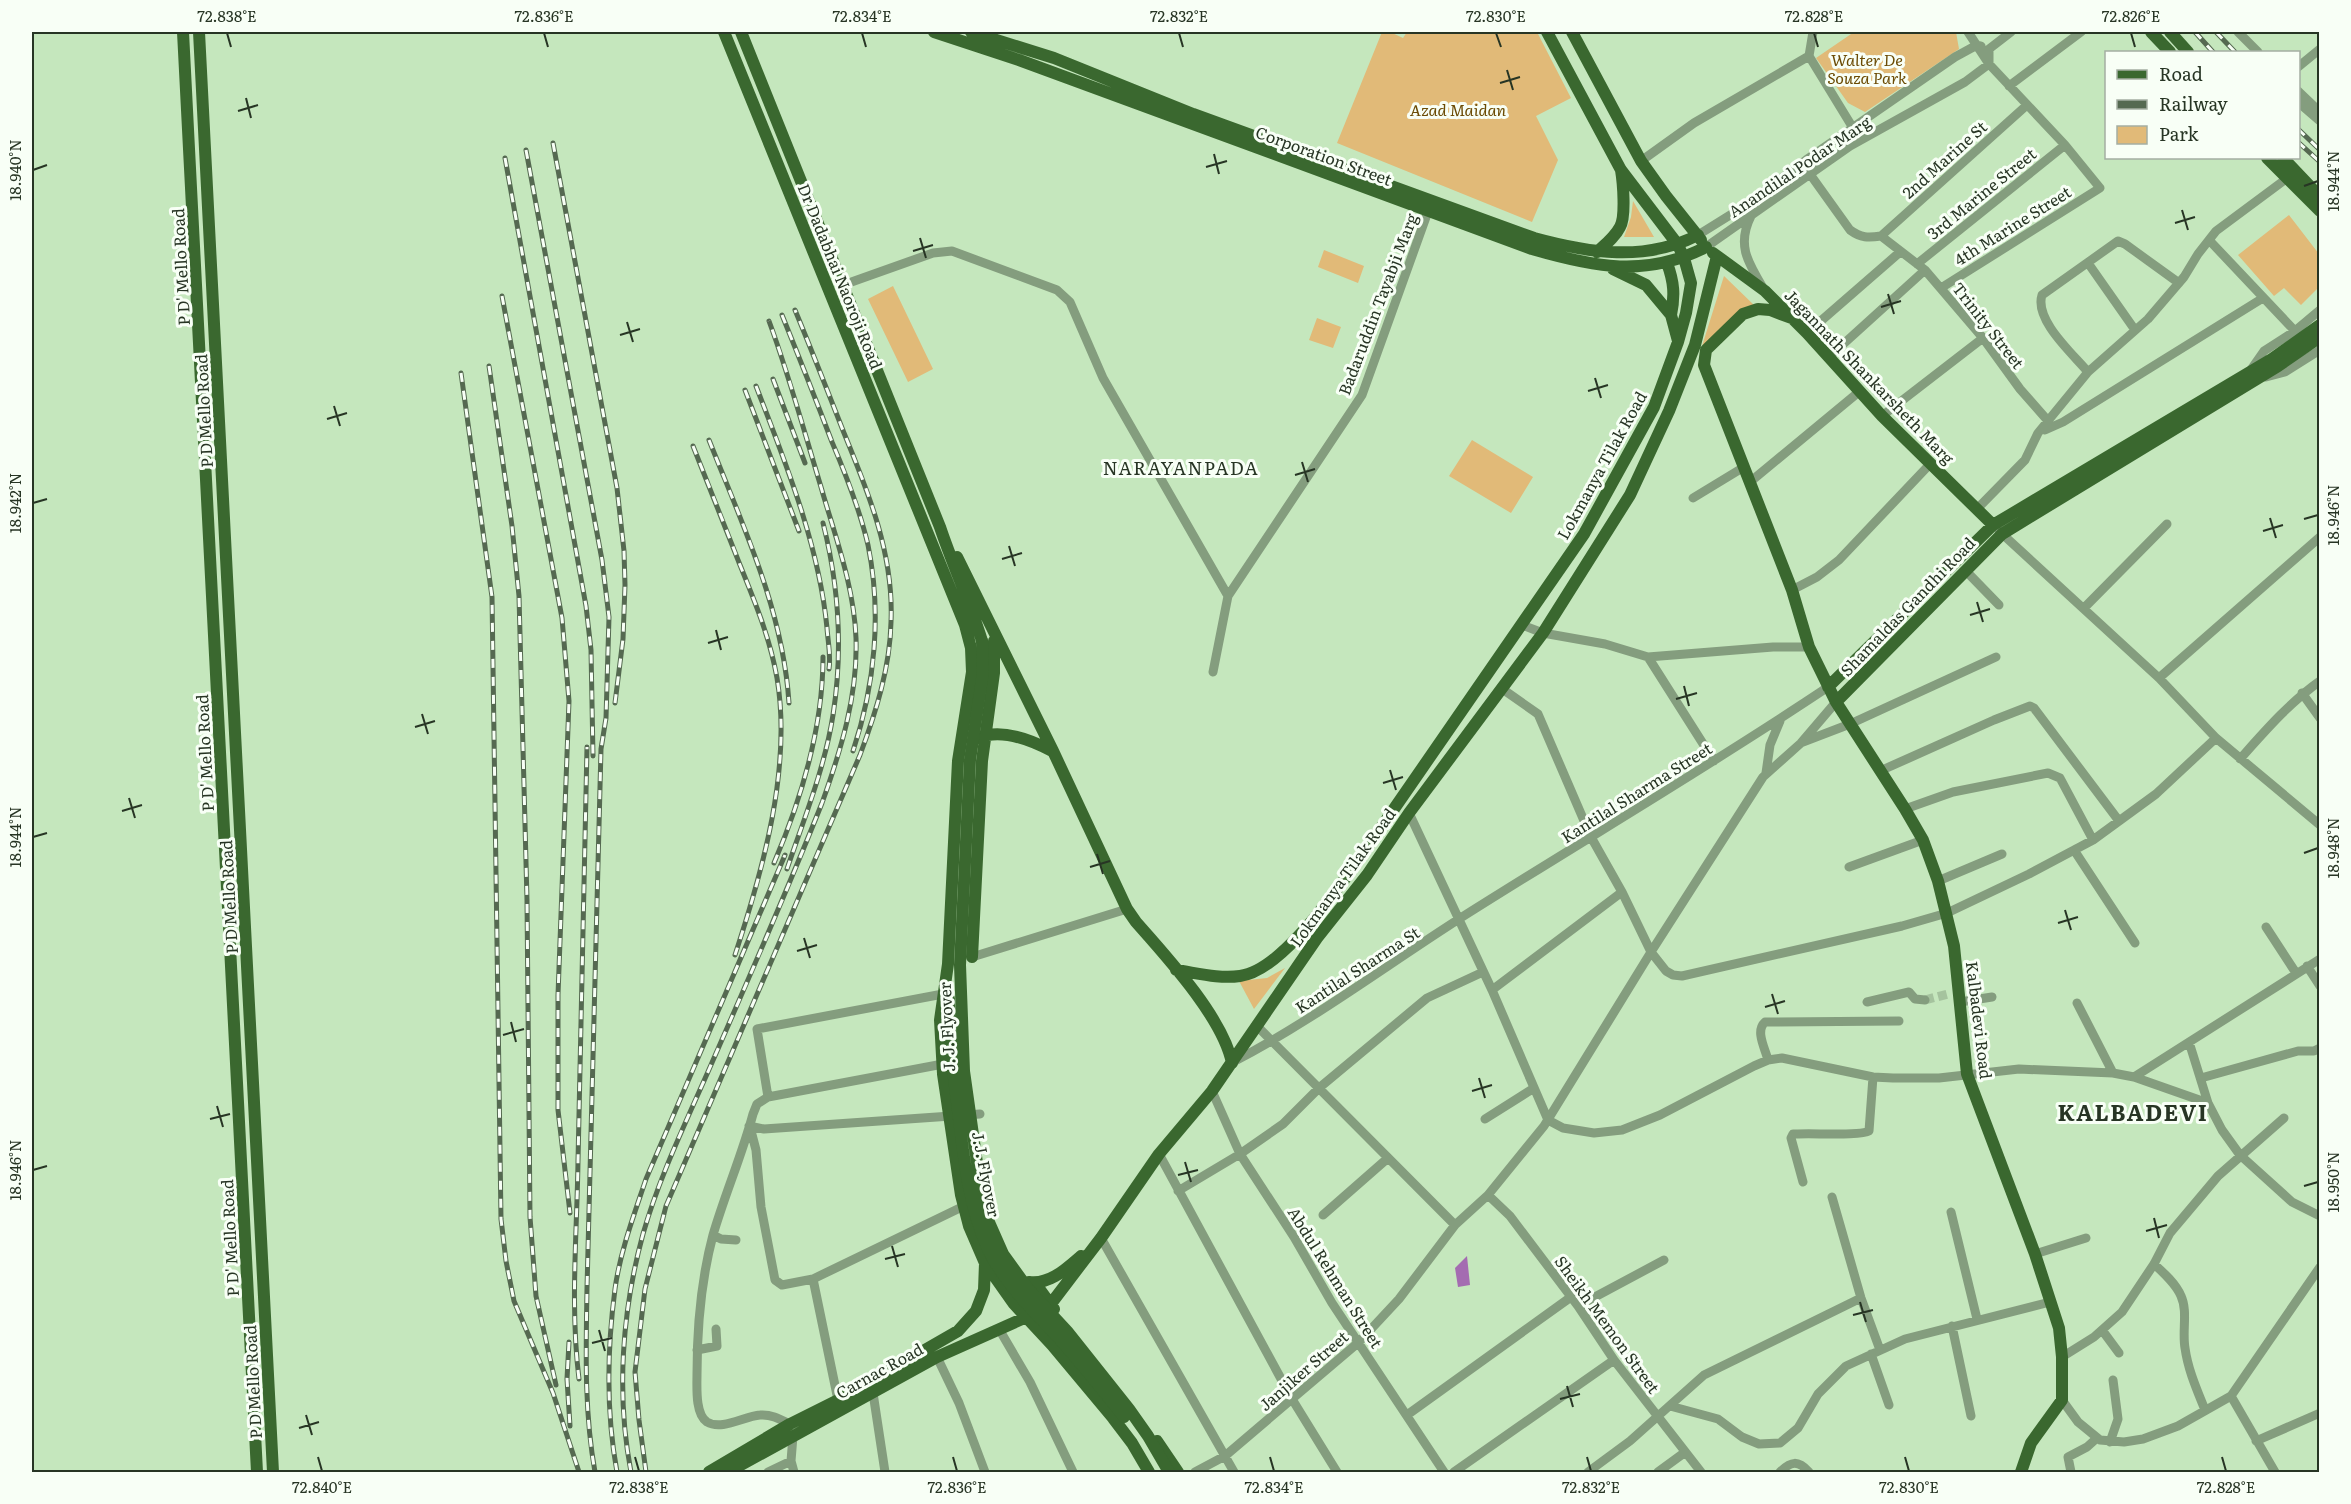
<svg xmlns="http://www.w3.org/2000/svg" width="2351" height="1504" font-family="Literata,serif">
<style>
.green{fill:#e1ba78}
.water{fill:#a46cb1}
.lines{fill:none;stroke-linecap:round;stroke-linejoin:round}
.minor-tunnel{stroke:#a5c39e;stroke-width:9;stroke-dasharray:9 4.5;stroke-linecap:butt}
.minor{stroke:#849d7e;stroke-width:9}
.major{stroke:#3a682f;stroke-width:12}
.rail-casing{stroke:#556951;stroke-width:5}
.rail{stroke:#f8fff6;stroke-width:3;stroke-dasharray:9;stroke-linecap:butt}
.major-bridge{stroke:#3a682f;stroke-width:12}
.ticks{fill:none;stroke:#273524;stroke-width:2}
.labels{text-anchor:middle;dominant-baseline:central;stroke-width:6;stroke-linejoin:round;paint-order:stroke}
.park-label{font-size:16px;font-style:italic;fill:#6b4b04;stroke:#f8fff6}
.street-label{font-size:16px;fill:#273524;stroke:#f8fff6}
.neighbourhood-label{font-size:18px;letter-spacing:1.5px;fill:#273524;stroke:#f8fff6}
.district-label{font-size:22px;font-weight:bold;letter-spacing:1.5px;fill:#273524;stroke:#f8fff6}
.neatline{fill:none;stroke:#273524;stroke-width:2}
.ticks-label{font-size:15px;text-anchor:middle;fill:#273524}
</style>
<rect width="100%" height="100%" fill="#c5e7bd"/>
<!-- green -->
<path class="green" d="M1382,32H1390L1403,38L1407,32H1537L1571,98L1536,116L1558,160L1532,222L1337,143Z
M1854,32H1956L1959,49L1865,112L1848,103L1816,58Z
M1633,201L1654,237H1624L1631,217Z
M2289,215L2319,254V287L2301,305L2284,288L2274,296L2238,255Z
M1324,250L1364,266L1358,283L1318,267Z
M1724,276L1755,306L1702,346Z
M893,286L933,369L908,382L868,299Z
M1317,318L1341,327L1333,348L1309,340Z
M1472,440L1533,477L1511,513L1449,476Z
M1285,968L1254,1009L1239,981L1267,978Z"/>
<!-- water -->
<path class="water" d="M1467,1256L1470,1285L1458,1287L1455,1268Z"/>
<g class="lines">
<!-- minor-tunnel -->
<path class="minor-tunnel" d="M1925,1000L1948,994"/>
<!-- minor -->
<path class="minor" d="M2238,32L2258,52
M1989,49L2011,32
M1809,56L1853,128
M1809,56L1813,32
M2298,67L2320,49
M2009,86L2081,32
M2298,91L2320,112
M2298,102L2320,121
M1641,161L1694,123L1809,56
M1802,163L1850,230C1861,238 1868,238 1881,236L1925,270L1983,338L2020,389L2049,422
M1751,216C1737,244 1747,261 1762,286
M1698,235L1743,207L1806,160L1955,57L1977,45L1981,46
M1881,236L2027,105
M2209,240L2295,331
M1706,247L1850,146L1965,82L1989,64V49
M2088,263L2135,330
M1917,264L2065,145
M843,285L933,253L952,251L1057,290L1070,302L1103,378L1228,596L1213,672
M1941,288L2100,188L2065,145L1989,64L1968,32
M1807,333L1900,252
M1829,357L1925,270
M2250,371L2264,351L2295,331L2320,310
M2088,372C2073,354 2034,320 2042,295L2118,241L2125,244L2179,283
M2266,377L2285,372L2320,350
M1882,416L1983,338
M2045,430L2063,422L2263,298
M1750,482L1860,391
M1693,498L1744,467
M1978,508L2025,460L2038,433L2088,372L2148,319L2184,277L2198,254L2216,231L2286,179
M1999,531L2159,678L2216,738L2320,825
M1965,570L1999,605
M1792,590L1817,577L1839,560L1931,463
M1228,596L1362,395L1430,206
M2084,608L2167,524
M1522,625L1543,633L1605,644L1648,657L1773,647H1809
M1648,657L1714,761
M2159,678L2320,537
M1501,688L1538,714L1591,837L1622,892L1651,952L1666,971L1673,975L1682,976L1902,926L1947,913L2029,874L2093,840L2156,794L2216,738
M2302,693L2320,718
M1803,742L1850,724L1996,657
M2240,759C2265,731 2289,703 2320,681
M1880,771L1994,720L2030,706L2034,708L2119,821
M1766,773L1770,745L1780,721
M1905,809L1953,792L2048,773L2060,778L2093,840
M1409,813L1492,990L1548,1120L1563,1128L1594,1133L1622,1130L1660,1115L1754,1066L1768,1060L1782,1058L1873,1077L1893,1078H1939L2019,1069L2113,1073L2134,1077L2208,1103
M2074,850L2135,943
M1849,867L1923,840
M1938,881L2002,854
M2266,927L2296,973
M972,957L1127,909
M2307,966L2320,986
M1492,990L1622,892
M1867,1002L1909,992L1915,999L1925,1000
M1960,1002L1992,997
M2077,1003L2113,1073
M1256,1025L1455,1225
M2189,1042L2208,1103L2222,1130L2240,1155L2292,1202L2320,1216
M1768,1060C1765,1048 1755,1031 1765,1022L1899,1021
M1233,1062C1312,1021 1384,967 1459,919C1582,841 1707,768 1828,687
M2134,1077L2320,959
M2201,1078L2298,1051H2314L2320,1048
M1212,1091L1240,1154L1294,1237L1332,1303L1444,1472
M768,1097L757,1029L943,994
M1485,1119L1534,1088
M749,1126L764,1129L980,1114
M750,1127L756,1150L761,1207L775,1280L782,1285L813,1279L964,1206
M1159,1154L1292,1399L1337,1472
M1803,1182L1791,1138L1793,1134H1798C1812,1133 1861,1136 1869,1131L1873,1077
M1178,1191L1240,1154L1283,1124L1319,1088L1427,998L1483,972
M1488,1195L1510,1216L1578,1306L1614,1360L1701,1472
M1832,1197L1861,1298L1880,1350
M1951,1212L1977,1319
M1323,1215L1388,1158
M713,1235L721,1239L736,1240
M1101,1238L1234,1472
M2035,1254L2086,1238
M2154,1264C2164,1273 2176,1284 2181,1296C2188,1311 2182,1331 2185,1348C2188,1370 2197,1390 2205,1410
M813,1279L838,1400
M1578,1306L1664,1260
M1952,1326L1971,1416
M999,1329L1030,1382L1073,1472
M2102,1330L2119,1353
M697,1350L717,1346L716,1329
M1871,1354L1889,1405
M937,1357L959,1403L985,1472
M2062,1357L2094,1337L2122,1312L2154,1264L2170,1233L2218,1176L2284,1118
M873,1393L885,1472
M2231,1396L2275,1472
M2062,1400L2078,1422L2100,1440L2124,1442L2143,1439L2178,1426L2231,1396L2320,1267
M1670,1406L1718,1419L1742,1437L1759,1444L1780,1443L1798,1428L1818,1394L1846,1366L1905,1339L2050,1302
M1407,1415L1571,1297
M790,1424C780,1419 771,1414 760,1415C744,1416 722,1431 707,1422C695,1414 697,1387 697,1374C697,1328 701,1280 713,1235C725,1194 742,1155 753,1114L757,1104L768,1097L943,1064
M793,1436L791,1461L794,1472
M2256,1441L2320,1413
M2110,1442L2118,1419L2113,1380
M768,1472L791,1461
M1195,1472L1225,1456L1359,1342L1399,1299L1455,1225L1488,1195L1544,1126L1651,952L1763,777L1801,743L1836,702
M1454,1472L1614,1360
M1588,1472L1630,1441L1704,1375L1861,1298
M1658,1472L1684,1453
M1780,1472C1791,1461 1798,1460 1809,1472
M2071,1472L2068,1457L2087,1447L2097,1438"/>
<!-- major -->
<path class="major" d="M183,32L257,1472
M199,32L273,1472
M724,32L965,625L971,648L972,672L958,761L948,964L940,1020L943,1074L961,1195L969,1226L985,1263L1014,1304L1052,1345L1113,1418L1132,1443L1149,1472
M741,32L940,527C953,566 970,602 982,641
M934,32L1019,60L1532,249C1594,267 1646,278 1706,247
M971,32L1054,58L1193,114L1534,238C1589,253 1645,262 1698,235
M1572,32L1641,161L1666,196L1701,240
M2151,32L2170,52
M2170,32L2188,52
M2267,158L2320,211
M2283,158L2320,197
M1597,252C1606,244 1615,237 1620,227C1626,217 1623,182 1621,170
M1713,253L1765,291L1807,333L1882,416L1993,525
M1667,263C1674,282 1675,295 1671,315
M1613,269L1646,285L1671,315L1678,341
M1794,319L1770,310L1758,309L1743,314L1706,350L1704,365L1792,590L1809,647L1836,702L1905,809L1923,840L1938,881L1954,946L1967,1074L2035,1254L2059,1328L2062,1357V1400L2031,1443L2021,1472
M957,557L1053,751L1127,909L1136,922C1167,957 1223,1018 1232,1063
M1828,687L1993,525L2272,359L2320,325
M1836,702L2002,534L2278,366L2320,337
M978,738C1001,728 1031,740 1052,751
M972,957L982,761L994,673V641
M1176,970C1197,973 1219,979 1240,976C1281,971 1334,893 1358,861L1584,534L1654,407L1678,342L1686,313L1691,283L1684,258L1678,245L1621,170L1547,32
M949,999L953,1072
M1029,1282C1050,1285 1067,1268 1081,1256
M1035,1283L1054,1309
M1050,1305L1101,1238L1159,1154L1212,1091L1317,938L1367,875L1409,813L1543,633L1630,495L1669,411L1695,345L1717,256
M1157,1441L1178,1472
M709,1472L790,1424L838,1400L958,1331L976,1311L984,1290L985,1263
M728,1472L937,1357L1031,1315"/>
<defs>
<path id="rail" d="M2195,32L2213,52
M2216,32L2235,52
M2298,129L2320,150
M2298,142L2320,162
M553,143L617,488L624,551L625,585L623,639L615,703
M526,150L602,560L609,617L606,718L601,749L587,1288C586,1350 584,1411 595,1472
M505,158L586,606L591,650L593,756
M502,296L562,618L569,701L558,995V1110L570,1213
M782,315C799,357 816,400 832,442C846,475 860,510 868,545C882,613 875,685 853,751
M489,366L512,526L519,596L527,900L530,1217L536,1296L556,1385
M461,373L492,597L501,1219L506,1261L514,1301L553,1393L579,1472
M773,379L805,463
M756,386C786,464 819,545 827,628C828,642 831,656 829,669
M745,390L799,531
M709,440C743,526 783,610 789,703
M693,446C709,486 725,526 740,565C755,602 770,638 777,678C792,767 763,870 735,955
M774,863C801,800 823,727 823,657
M787,869C804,819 825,767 833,715C843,651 839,586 823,523
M569,1342L567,1379L570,1426
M579,1379C570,1306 577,1234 578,1161C581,1023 584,885 587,747
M617,1472C606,1412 607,1350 615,1289C620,1252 634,1215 646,1179L785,855
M631,1472C616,1394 622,1311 643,1234C660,1174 689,1116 714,1058C751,973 788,889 822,803C841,750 858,695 856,638C854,586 835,536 821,487C804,431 789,375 769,321
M646,1472L639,1420L635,1372L645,1289L666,1206L860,755C876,712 890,668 891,622C894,555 869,494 844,433C828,392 812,351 795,310"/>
</defs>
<!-- rail casing -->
<use href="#rail" class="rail-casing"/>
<!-- rail -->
<use href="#rail" class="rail"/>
<!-- major-bridge -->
<path class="major-bridge" d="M982,641L983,672L970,760L960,965L964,1071L981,1191L988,1220L1003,1254L1029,1290L1067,1331L1129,1409L1148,1436L1169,1472
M953,1072C962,1132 964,1205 993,1259C1010,1288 1034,1312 1057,1336C1080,1362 1103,1390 1124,1417"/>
</g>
<!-- ticks -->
<path class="ticks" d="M227,33L231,47M544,33L548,47M862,33L866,47M1179,33L1183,47M1496,33L1501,47M1814,33L1818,47M2131,33L2135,47M1507,70L1513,90M1500,83L1520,77M246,98L251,118M238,111L258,105M1214,154L1219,174M1206,167L1227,161M33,170L47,165M2304,186L2318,181M2182,210L2188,230M2175,223L2195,217M920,238L926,258M913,251L933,245M1888,294L1894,314M1881,307L1901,301M627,322L633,342M620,335L640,329M1595,378L1601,398M1588,391L1608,385M334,406L340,426M327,419L347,413M1302,462L1308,482M1295,475L1315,469M33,503L47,499M2270,518L2276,538M2304,519L2318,515M2263,531L2283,525M1009,546L1015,566M1002,559L1022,553M1977,602L1983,622M1970,615L1990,609M716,630L721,650M708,643L728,637M1684,686L1689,706M1676,699L1697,693M422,714L428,734M415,727L435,721M1390,770L1396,790M1383,783L1403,777M129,798L135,818M122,811L142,805M33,837L47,833M2304,853L2318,848M1097,854L1103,874M1090,867L1110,861M2065,910L2071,930M2058,923L2078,917M804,938L810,958M797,951L817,945M1772,994L1778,1014M1765,1007L1785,1001M511,1022L516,1042M503,1035L524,1029M1479,1078L1485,1098M1472,1091L1492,1085M217,1106L223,1127M210,1119L230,1114M1185,1162L1191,1182M33,1170L47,1166M1178,1175L1198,1170M2304,1186L2318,1182M2154,1218L2159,1238M2146,1231L2167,1225M892,1246L898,1267M885,1259L905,1254M1860,1302L1866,1322M1853,1315L1873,1310M599,1330L605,1351M592,1343L612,1338M1567,1386L1573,1407M1560,1399L1580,1394M306,1415L312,1435M299,1428L319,1422M318,1457L322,1471M635,1457L639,1471M953,1457L957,1471M1270,1457L1274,1471M1587,1457L1591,1471M1905,1457L1909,1471M2222,1457L2226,1471"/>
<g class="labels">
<!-- park labels -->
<g class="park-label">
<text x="1867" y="59">Walter De<tspan x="1867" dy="18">Souza Park</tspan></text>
<text x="1458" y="109">Azad Maidan</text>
</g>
<!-- street labels -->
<g class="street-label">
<text transform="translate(1324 155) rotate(20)">Corporation Street</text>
<text transform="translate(1944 159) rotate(-42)">2nd Marine St</text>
<text transform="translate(1799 166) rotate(-34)">Anandilal Podar Marg</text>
<text transform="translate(1981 193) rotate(-39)">3rd Marine Street</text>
<text transform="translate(2012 225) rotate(-32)">4th Marine Street</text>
<text transform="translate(180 267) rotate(-93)">P D' Mello Road</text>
<text transform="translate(841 276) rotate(68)">Dr Dadabhai Naoroji Road</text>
<text transform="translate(1377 304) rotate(-69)">Badaruddin Tayabji Marg</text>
<text transform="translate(1989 325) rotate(52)">Trinity Street</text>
<text transform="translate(1870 376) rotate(46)">Jagannath Shankarsheth Marg</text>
<text transform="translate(203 411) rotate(-93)">P D Mello Road</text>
<text transform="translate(1601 465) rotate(-61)">Lokmanya Tilak Road</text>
<text transform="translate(1907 606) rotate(-46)">Shamaldas Gandhi Road</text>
<text transform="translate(204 753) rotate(-93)">P D' Mello Road</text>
<text transform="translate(1636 792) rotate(-32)">Kantilal Sharma Street</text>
<text transform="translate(1342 877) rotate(-54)">Lokmanya Tilak Road</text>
<text transform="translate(228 897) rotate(-93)">P D Mello Road</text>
<text transform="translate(1357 969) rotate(-33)">Kantilal Sharma St</text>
<text transform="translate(1980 1020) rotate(83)">Kalbadevi Road</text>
<text transform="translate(946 1027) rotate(-93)">J. J. Flyover</text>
<text transform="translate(987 1174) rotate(79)">J.J. Flyover</text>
<text transform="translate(229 1238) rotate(-93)">P D' Mello Road</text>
<text transform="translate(1336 1277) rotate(58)">Abdul Rehman Street</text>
<text transform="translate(1608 1324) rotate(54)">Sheikh Memon Street</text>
<text transform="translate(879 1370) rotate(-29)">Carnac Road</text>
<text transform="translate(1303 1370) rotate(-41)">Janjiker Street</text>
<text transform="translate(252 1382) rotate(-93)">P D Mello Road</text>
</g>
<!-- neighbourhood labels -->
<g class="neighbourhood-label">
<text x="1181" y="467">NARAYANPADA</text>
</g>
<!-- district labels -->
<g class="district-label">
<text x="2133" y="1111">KALBADEVI</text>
</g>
</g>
<!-- border -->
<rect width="2351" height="1504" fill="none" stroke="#f8fff6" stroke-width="66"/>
<!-- legend -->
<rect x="2105" y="51" width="195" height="108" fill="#f8fff6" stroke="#a4aea2" stroke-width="1.5"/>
<rect x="2117" y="70" width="30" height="9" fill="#3a682f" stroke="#a4aea2" stroke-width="1.5"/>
<text x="2159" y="81" font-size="18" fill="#273524">Road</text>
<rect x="2117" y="100" width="30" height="9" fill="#556951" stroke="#a4aea2" stroke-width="1.5"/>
<text x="2159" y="111" font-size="18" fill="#273524">Railway</text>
<rect x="2117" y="126" width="30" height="18" fill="#e1ba78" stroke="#a4aea2" stroke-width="1.5"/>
<text x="2159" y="141" font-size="18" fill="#273524">Park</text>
<rect x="33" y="33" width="2285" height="1438" class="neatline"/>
<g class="ticks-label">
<text x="227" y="22">72.838°E</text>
<text x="544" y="22">72.836°E</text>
<text x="862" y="22">72.834°E</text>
<text x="1179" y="22">72.832°E</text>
<text x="1496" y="22">72.830°E</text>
<text x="1814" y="22">72.828°E</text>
<text x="2131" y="22">72.826°E</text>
<text transform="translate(16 170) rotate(-90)" y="5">18.940°N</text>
<text transform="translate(2334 181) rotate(-90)" y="5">18.944°N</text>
<text transform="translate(16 503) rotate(-90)" y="5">18.942°N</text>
<text transform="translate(2334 515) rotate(-90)" y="5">18.946°N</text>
<text transform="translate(16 837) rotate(-90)" y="5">18.944°N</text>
<text transform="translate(2334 848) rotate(-90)" y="5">18.948°N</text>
<text transform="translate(16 1170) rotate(-90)" y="5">18.946°N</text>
<text transform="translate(2334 1182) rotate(-90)" y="5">18.950°N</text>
<text x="322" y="1493">72.840°E</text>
<text x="639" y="1493">72.838°E</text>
<text x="957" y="1493">72.836°E</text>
<text x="1274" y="1493">72.834°E</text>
<text x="1591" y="1493">72.832°E</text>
<text x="1909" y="1493">72.830°E</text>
<text x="2226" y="1493">72.828°E</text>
</g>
</svg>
